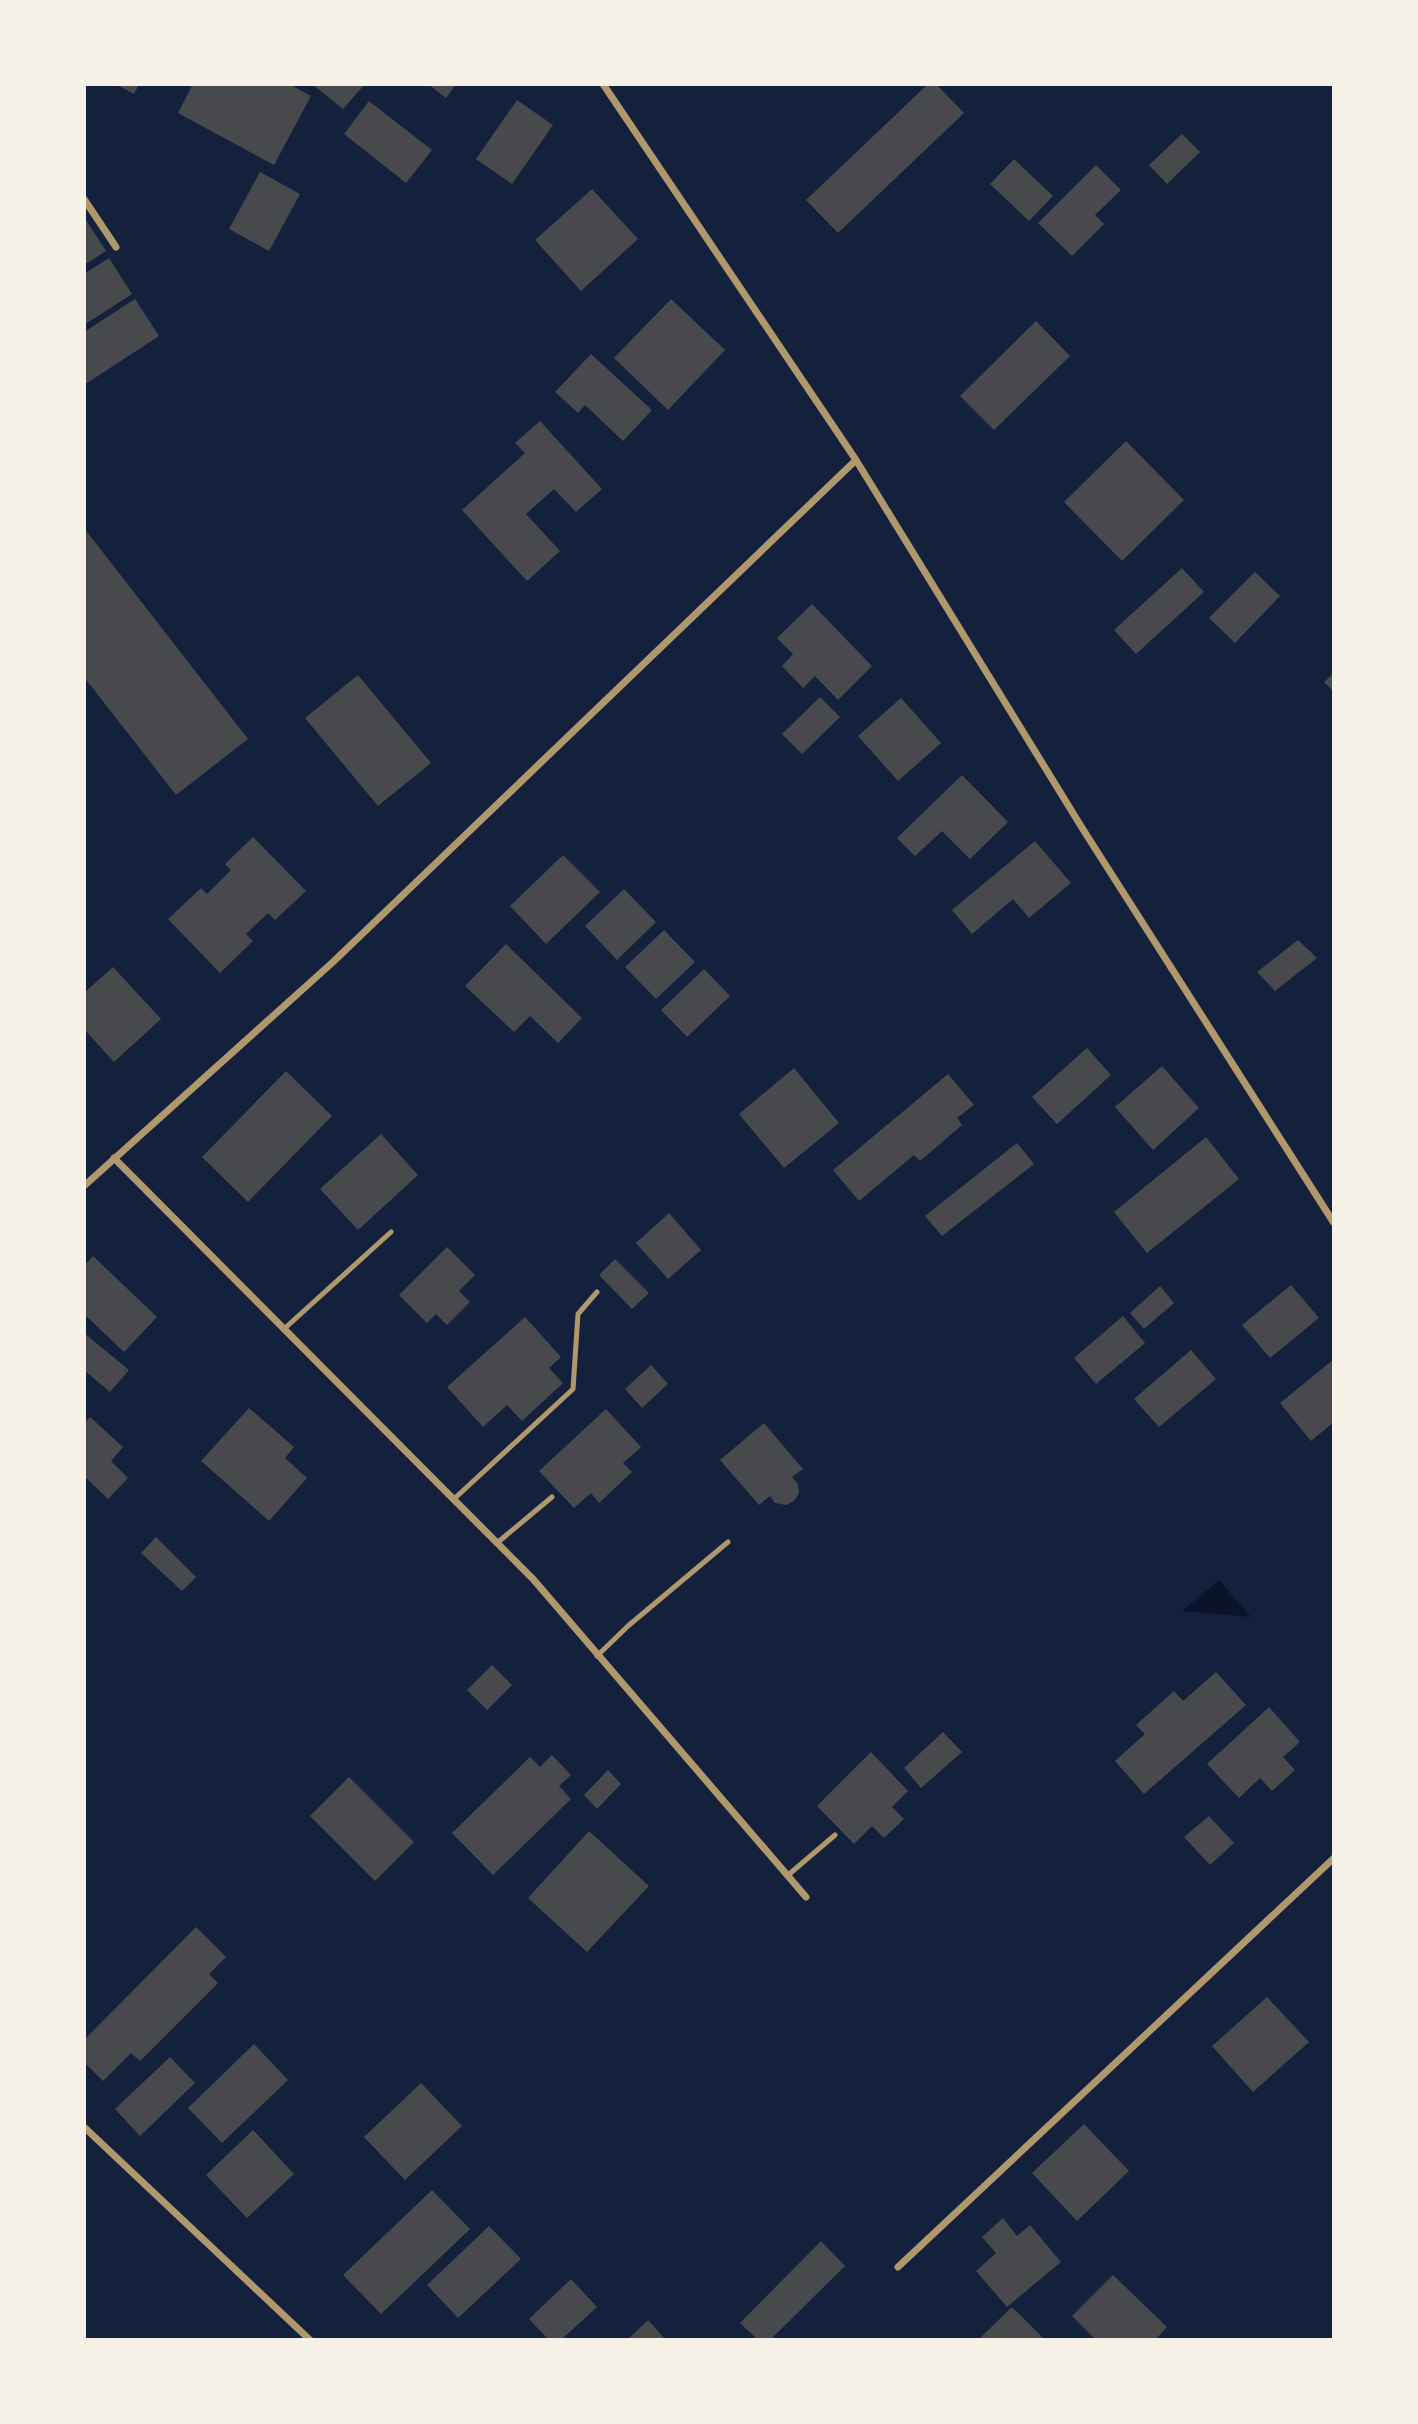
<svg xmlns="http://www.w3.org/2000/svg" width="1418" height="2424" font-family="'Noto Sans',sans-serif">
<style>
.water{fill:#0b132b}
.building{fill:#48494c}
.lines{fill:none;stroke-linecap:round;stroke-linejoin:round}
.service{stroke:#b1986c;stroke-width:5}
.minor{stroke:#b1986c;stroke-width:7}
</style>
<rect width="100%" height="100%" fill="#14213d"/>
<!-- water -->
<path class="water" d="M1219,1580L1251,1617L1182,1611Z"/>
<!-- building -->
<path class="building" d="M115,84H139L134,94Z
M193,84H289L311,96L274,165L178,113Z
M312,84H365L343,109Z
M428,84H456L446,98Z
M928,84H936L964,113L838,233L806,200Z
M517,100L553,125L512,184L476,159Z
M369,101L432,150L406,183L344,134Z
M1182,134L1200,152L1167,184L1149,165Z
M1014,159L1053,196L1029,221L990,184Z
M1096,165L1121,190L1095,215L1104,224L1072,256L1038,223Z
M260,172L300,194L269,251L229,229Z
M592,189L638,239L581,291L535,240Z
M84,217L106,251L84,265Z
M109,258L132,294L84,325V274Z
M135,299L159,336L84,385V332Z
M671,299L725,350L668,410L614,358Z
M1036,321L1070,356L994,430L960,396Z
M591,354L652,410L623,441L585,405L578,413L555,392Z
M540,421L602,489L576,512L554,489L526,514L560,551L527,581L462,510L525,453L515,443Z
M1126,441L1184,500L1122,561L1064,502Z
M84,528L248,739L176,795L84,677Z
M1182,568L1204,592L1136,654L1114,630Z
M1255,572L1280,596L1235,643L1209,618Z
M812,604L872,666L838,700L815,676L803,688L782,666L793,654L777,638Z
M1334,673V692L1324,682Z
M358,675L431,763L378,806L305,718Z
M820,697L840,717L802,754L782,734Z
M901,698L941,743L898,781L858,736Z
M962,775L1008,822L970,859L942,831L915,856L897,838Z
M253,837L306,891L275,920L268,913L246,934L253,941L220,973L168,919L201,888L207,894L231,870L225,864Z
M1035,841L1071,883L1029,918L1013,899L972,934L952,910Z
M563,855L600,892L546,944L510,906Z
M624,889L656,922L617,960L585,926Z
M664,930L695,962L656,999L625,967Z
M1298,940L1317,958L1275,991L1257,972Z
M506,944L582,1018L558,1043L530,1016L514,1032L465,986Z
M113,967L161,1019L114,1062L84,1029V993Z
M704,969L730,996L687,1037L661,1010Z
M1087,1048L1111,1075L1057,1124L1032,1097Z
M1162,1066L1199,1108L1153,1150L1115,1107Z
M794,1068L839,1123L784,1168L739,1114Z
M286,1071L332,1116L248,1202L202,1157Z
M948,1074L974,1105L957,1118L962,1125L920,1161L914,1155L859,1201L833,1170Z
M381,1134L418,1175L358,1230L320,1189Z
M1206,1137L1239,1179L1147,1253L1114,1212Z
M1017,1143L1034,1164L942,1236L925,1216Z
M669,1213L701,1250L668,1279L636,1243Z
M447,1247L475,1275L459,1291L470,1302L447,1325L436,1314L427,1323L399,1295Z
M93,1256L157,1317L124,1352L84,1314V1266Z
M615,1259L649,1293L632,1309L599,1275Z
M1291,1285L1319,1318L1270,1358L1242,1325Z
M1160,1286L1174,1303L1144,1329L1130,1313Z
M1123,1316L1145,1343L1096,1384L1074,1358Z
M525,1317L561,1357L549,1368L563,1383L522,1421L507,1405L483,1427L447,1387Z
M84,1333L129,1370L110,1392L84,1370Z
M1191,1350L1216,1379L1159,1427L1134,1399Z
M1334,1359V1422L1311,1441L1280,1403Z
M651,1365L668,1384L642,1408L625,1389Z
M249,1408L294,1447L285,1458L307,1478L269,1521L201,1461Z
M606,1409L641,1447L623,1463L632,1472L599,1503L591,1493L574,1508L539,1471Z
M90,1417L123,1447L111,1461L128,1478L108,1499L84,1476V1424Z
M764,1423L803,1469L792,1477L798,1484L799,1493L794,1501L786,1505L775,1503L770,1496L759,1505L720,1460Z
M156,1537L196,1577L182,1591L141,1553Z
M492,1665L512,1685L487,1710L467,1690Z
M1216,1672L1246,1705L1144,1794L1115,1761L1145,1734L1136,1725L1174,1691L1183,1701Z
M1269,1707L1300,1742L1283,1757L1295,1770L1272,1791L1260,1778L1239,1798L1207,1764Z
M943,1732L962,1752L921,1788L904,1768Z
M871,1752L908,1791L892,1807L904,1819L884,1838L872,1826L854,1844L817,1806Z
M552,1755L571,1775L559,1786L571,1799L493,1875L452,1833L530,1757L540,1767Z
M608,1770L621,1784L597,1809L584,1795Z
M349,1777L414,1842L375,1881L310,1816Z
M1209,1816L1234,1843L1210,1865L1184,1837Z
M589,1831L649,1886L587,1952L528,1898Z
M196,1927L226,1957L209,1974L218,1983L140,2061L131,2053L103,2081L84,2062V2040Z
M1267,1997L1309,2042L1253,2092L1212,2046Z
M254,2044L288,2080L222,2143L188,2108Z
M170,2057L195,2083L140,2136L115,2109Z
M421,2083L462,2126L405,2180L364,2137Z
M1084,2124L1129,2171L1077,2221L1032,2173Z
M253,2130L294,2174L247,2218L206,2175Z
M432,2190L470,2229L381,2314L343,2275Z
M1003,2218L1017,2236L1030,2225L1061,2262L1007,2307L976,2271L996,2253L982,2237Z
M489,2226L521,2259L458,2318L427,2285Z
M821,2241L845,2266L770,2340H758L740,2323Z
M1113,2275L1167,2327L1155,2340H1096L1072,2316Z
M571,2279L597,2307L561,2340H549L529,2319Z
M1012,2307L1043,2338L1041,2340H984L981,2337Z
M648,2320L666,2340H627Z"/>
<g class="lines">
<!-- service -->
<path class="service" d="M284,1329L391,1232
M454,1499L573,1389L578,1314L597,1292
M497,1543L552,1497
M597,1656L628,1626L728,1542
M787,1876L835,1835"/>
<!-- minor -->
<path class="minor" d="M603,84L856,460L1084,831L1334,1223
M84,199L116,247
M114,1158L533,1579L806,1897
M84,1186L333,962L856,460
M84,2127L310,2340
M898,2267L1334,1858"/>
</g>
<!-- border -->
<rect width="1418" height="2424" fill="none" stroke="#f6f1e7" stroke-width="172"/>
</svg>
